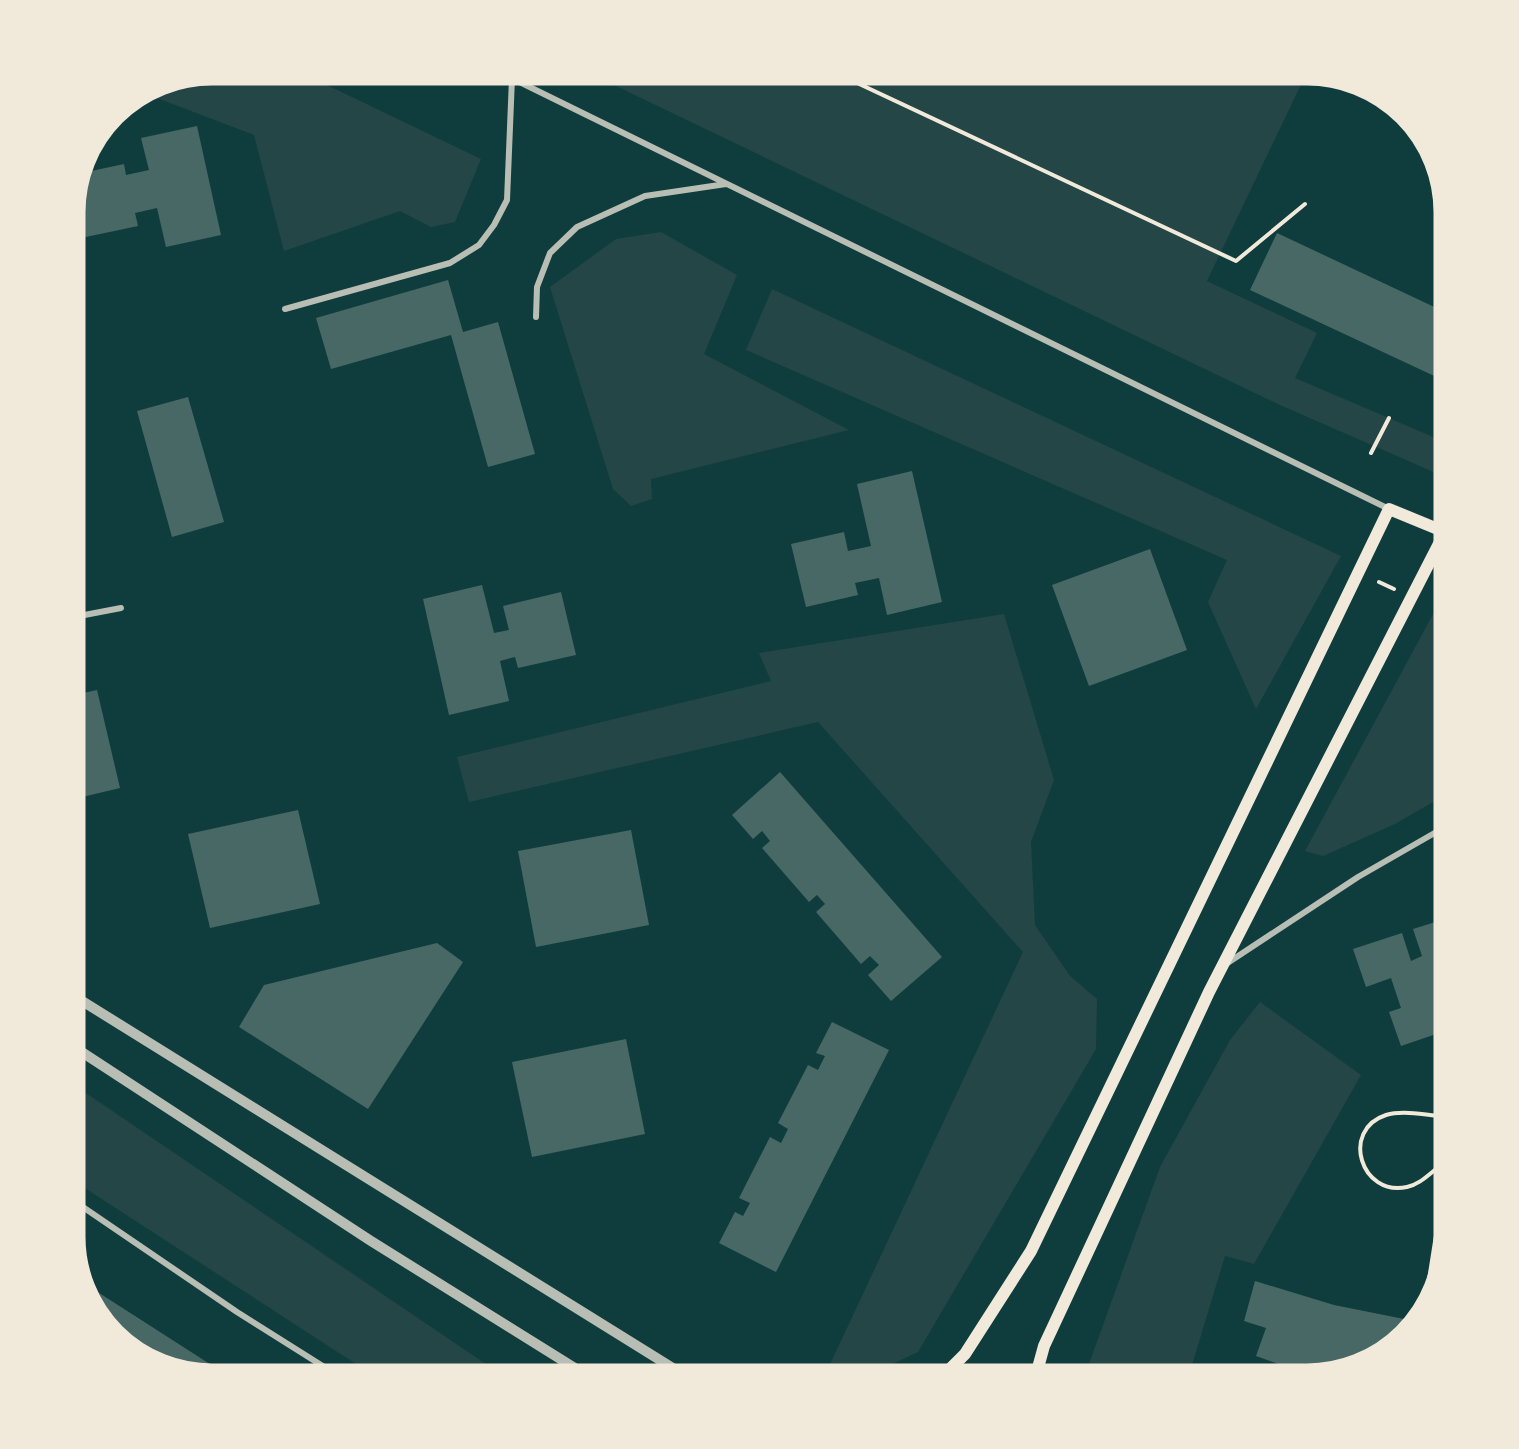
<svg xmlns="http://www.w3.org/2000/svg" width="1519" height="1449" font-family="'Work Sans',sans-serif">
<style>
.green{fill:#244646}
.building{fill:#486865}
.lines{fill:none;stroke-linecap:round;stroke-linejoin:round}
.path{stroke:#f1e9da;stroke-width:4}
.minor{stroke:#b8beb3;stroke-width:6}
.tertiary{stroke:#b8beb3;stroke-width:10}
.secondary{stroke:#f1e9da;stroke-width:12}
.rim{fill:none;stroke:#f1e9da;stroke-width:3}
</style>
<rect width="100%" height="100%" fill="#0f3d3e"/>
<!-- green -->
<path class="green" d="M212,74H304L481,159L455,222L431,227L400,211L284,251L254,135L157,98L132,101L159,84Z
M591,74H1306L1207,281L1317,333L1295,378L1445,442V477L1280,405Z
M661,232L737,275L704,354L849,430L651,479L652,499L631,506L613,489L550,287L616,239Z
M772,289L1341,556L1256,709L1208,602L1227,560L746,350Z
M1438,605L1445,607V795L1395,824L1323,856L1305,851Z
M1004,614L1054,780L1031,842L1035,925L1070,976L1097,999L1096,1049L918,1352L869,1375H825L1023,952L818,722L469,802L457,757L771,681L759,653Z
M1260,1002L1361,1075L1254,1264L1225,1256L1189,1375H1085L1160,1167L1230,1040Z
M74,1085L502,1375H373L74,1181Z"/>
<!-- building -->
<path class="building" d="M197,126L221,235L166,247L157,208L135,213L138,226L81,238L74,203L82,173L124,164L126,175L149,170L141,138Z
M1277,233L1445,312V381L1250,290Z
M448,280L463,332L498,322L535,454L488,467L451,335L331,369L316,318Z
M188,397L224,522L172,537L137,411Z
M912,471L942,602L887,615L879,578L855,583L858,595L806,607L791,544L844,532L848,551L871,546L857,484Z
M1150,549L1187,650L1089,686L1052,585Z
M482,585L494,633L509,630L503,606L561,592L576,655L518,668L515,657L500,661L509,701L449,715L423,599Z
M97,690L120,788L74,799V695Z
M780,772L942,957L891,1001L868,975L879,965L870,956L861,964L816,912L825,904L817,895L809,902L762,848L770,841L762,831L753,839L732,815Z
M298,810L320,904L210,928L188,834Z
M631,830L649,925L536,947L518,851Z
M1445,919V998L1440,1000L1445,1017V1031L1401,1046L1389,1012L1401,1008L1391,978L1366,987L1353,949L1402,933L1411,961L1422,956L1413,929Z
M437,943L463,962L368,1109L239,1027L264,985Z
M832,1022L889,1050L776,1272L719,1243L735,1212L743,1216L750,1203L739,1198L770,1137L781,1143L788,1129L778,1123L808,1065L818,1070L825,1056L816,1053Z
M626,1039L645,1134L532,1157L512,1062Z
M1255,1281L1334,1305L1414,1321L1405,1335L1360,1365L1308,1375L1256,1356L1266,1328L1244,1321Z
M82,1282L227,1375L212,1376L159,1365L114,1335L84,1290Z"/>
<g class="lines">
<!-- path -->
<path class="path" d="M838,74L1236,261L1305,204
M1371,453L1389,418
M1379,582L1394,589
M1445,1117C1427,1115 1403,1110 1386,1115C1340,1130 1361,1197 1407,1187C1422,1184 1432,1170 1445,1163
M1425,1305L1443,1191L1445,1188"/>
<!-- minor -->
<path class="minor" d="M503,74L1389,509
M285,309L450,263L479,245L494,225L507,200L512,78
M536,317L537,287L550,253L577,227L645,196L726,184
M74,617L121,608
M1226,964L1358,877L1445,827
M74,1201L237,1312L337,1375"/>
<!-- tertiary -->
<path class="tertiary" d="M74,996L684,1375
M74,1047L371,1241L586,1375"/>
<!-- secondary -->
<path class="secondary" d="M944,1375L965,1354L1031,1251L1389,509L1445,532
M1036,1375L1044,1346L1209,992L1445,532"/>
</g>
<!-- crop -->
<path d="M0 0H1519V1449H0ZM212 84H1307A128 128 0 0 1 1435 212V1237A128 128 0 0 1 1307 1365H212A128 128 0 0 1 84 1237V212A128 128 0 0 1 212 84Z" fill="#f1e9da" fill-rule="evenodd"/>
<path class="rim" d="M212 84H1307A128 128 0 0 1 1435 212V1237A128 128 0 0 1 1307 1365H212A128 128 0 0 1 84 1237V212A128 128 0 0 1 212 84Z"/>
</svg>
